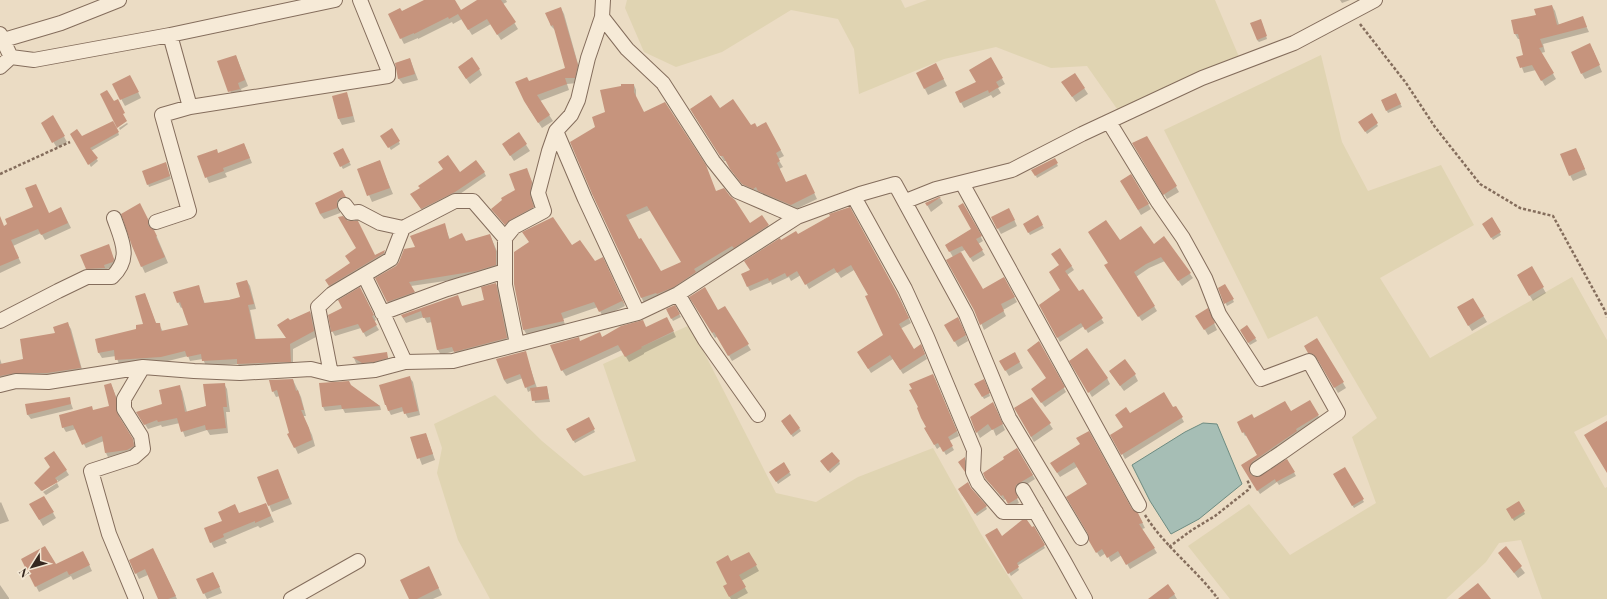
<svg xmlns="http://www.w3.org/2000/svg" width="1607" height="599" font-family="'Playfair Display',serif">
<style>
.farmland{fill:#e0d4b2}
.water{fill:#a6beb5;stroke:#6d8b81}
.shadow{fill:#0003;fill-rule:evenodd}
.building{fill:#c6947d;fill-rule:evenodd}
.lines{fill:none;stroke-linecap:round;stroke-linejoin:round}
.minor-casing{stroke:#846d5c;stroke-width:16}
.path{stroke:#846d5c;stroke-width:2.5;stroke-dasharray:3 2;stroke-linecap:butt}
.minor{stroke:#f6ead7;stroke-width:14}
</style>
<rect width="100%" height="100%" fill="#ebdcc4"/>
<!-- farmland -->
<path class="farmland" d="M627,0H901L905,8L927,0H1215L1242,64L1122,116L1087,66L1051,68L996,47L944,59L859,94L854,49L838,19L791,10L722,52L676,67L644,52L625,8Z
M1321,55L1342,142L1368,191L1441,165L1474,225L1380,278L1430,358L1572,277L1607,340V415L1574,432L1605,488L1607,487V599H1542L1521,540L1499,543L1486,562L1446,599H1230L1188,546L1249,504L1290,555L1376,503L1352,437L1377,418L1317,316L1268,339L1164,130Z
M690,325L776,493L816,502L858,477L933,448L981,534L1023,599H490L458,540L437,473L442,448L434,424L495,395L542,441L584,476L636,461L603,364Z"/>
<!-- water -->
<path class="water" d="M1203,423L1217,424L1242,484L1199,519L1171,534L1150,501L1132,465L1185,432Z"/>
<!-- shadow -->
<path class="shadow" d="M426,0H454L461,12L479,0H506L507,2L503,4L518,29L501,40L491,24L472,35L462,19L453,24L452,22L418,39V38L404,44L401,38V12Z
M1340,0H1350L1342,3Z
M1552,6L1555,11L1559,25L1582,17L1589,32L1543,44L1545,52L1541,53L1556,79L1545,86L1536,70L1524,73L1518,57L1525,55L1520,39H1518L1515,34Z
M561,8L564,14L580,71L577,83L567,84L569,90L540,101L553,121L542,128L528,107L529,82L566,69L556,31L551,26L547,13Z
M1262,23L1267,39L1259,42L1257,40Z
M1593,50L1602,72L1585,79L1582,74Z
M236,56L248,86L241,89L243,95L233,98L219,62Z
M410,59L418,80L403,84L399,79L396,64Z
M991,59L1005,84L998,88L1001,93L993,98L991,95L964,108L956,93L977,82Z
M459,68L479,69L482,75L470,84Z
M939,70L947,86L928,95L917,73Z
M133,82L141,98L125,106L113,84Z
M634,85L636,90V98L644,113L716,192L730,197L750,224L768,226L771,230L696,274L698,277L644,303L594,195L597,127L606,112ZM651,210L682,262L660,273L639,240L628,220Z
M1066,88H1084L1088,94L1076,102Z
M346,93L349,99L355,122L342,125L339,119L333,97Z
M1395,94L1402,107L1388,113L1382,101Z
M720,110L756,128L765,123L784,156L778,159L783,167L779,169L786,183L808,180L817,199L794,210L762,196L760,192L757,194L746,189L735,175L727,161H724L694,115Z
M1371,115L1378,126L1367,134L1360,122Z
M53,117L67,142L57,148L42,123Z
M127,123L128,124L120,130L119,128Z
M117,129L119,135L91,151L98,161L91,167L71,134L82,137Z
M392,130L400,144L391,150L382,136Z
M519,134L530,151L514,161L507,150Z
M1147,137L1179,192L1167,199L1134,144Z
M244,144L252,163L225,173L227,177L209,183L198,157L218,154Z
M342,149L351,165L343,169L334,154Z
M1579,155L1587,175L1573,181L1570,175Z
M1054,159L1058,166L1037,178L1033,170Z
M379,161L393,194L372,202L358,169Z
M166,164L171,179L149,187L148,184Z
M526,169L535,188L533,202L536,213L509,230L493,209L516,190Z
M484,172L486,176L457,196L424,213L414,198L460,174Z
M1131,175L1151,209L1141,215L1121,181Z
M342,191L348,202L340,207V213L324,219L320,214Z
M940,198L943,203L931,212L926,203Z
M139,204L151,225V229L157,237L168,263L145,273L132,245Z
M963,204L983,241L978,244L985,255L973,262L965,250L960,252L982,290L1004,279L1017,302L1003,310L1006,316L984,330L953,257L946,245L972,229Z
M61,208L71,228L45,240L41,233L13,246L21,263L0,273V229L49,214Z
M1012,215L1017,226L1001,234L992,218Z
M831,216L900,299L911,323L900,329L913,350H923L927,359L903,374L893,359L871,373L858,352L884,336L869,295L854,270L841,278L837,272L809,289L801,275L791,281L789,277L772,285L771,282L750,291L748,287L742,274L751,270L781,241L798,235Z
M1037,217L1044,228L1030,235L1024,224Z
M1492,219L1501,235L1493,240L1483,224Z
M444,224L450,240L466,242L490,235L499,256V269L479,276L411,286L416,297L390,306L388,302L396,267L416,248Z
M1120,242L1154,245L1190,274L1193,278L1182,286L1165,261L1149,268L1136,277L1157,311L1142,321L1108,270L1109,263Z
M530,243L572,247L594,262L605,264L625,306L603,317L598,307L563,319L566,327L527,335L524,330Z
M108,246L116,264L115,267L90,273L87,268Z
M1060,249L1074,270L1067,275L1079,293L1083,290L1104,323L1088,333L1084,326L1060,342L1040,305L1062,290Z
M385,252L387,255L332,289L326,280Z
M1531,268L1546,293L1533,301L1518,276Z
M247,281L250,286L256,309L250,310L256,340L287,339L289,321L310,312L313,317L316,337L293,349V367L241,369L238,364L206,366L203,359L190,361L188,356L164,362L119,364L116,356L102,358L99,353L96,340L137,330L145,325V294L156,324H159L163,332L189,326L183,307L181,308L178,302L198,286L205,304L241,298Z
M496,284L499,289L509,343L458,357L455,351L441,355L438,350L432,322L427,323L424,317L406,323L403,318V316L457,296L462,307L485,300Z
M1225,285L1234,302L1227,306L1219,288Z
M363,293L376,320L374,322L379,330L366,337L361,328L335,336L332,331L344,308Z
M691,297L717,312L724,308L751,350L732,361L718,336L715,338Z
M1473,299L1487,322L1472,331L1458,308Z
M674,306L681,317L673,321L667,310Z
M1197,316H1211L1217,330L1208,335Z
M68,324L71,329L83,373L0,382V359L2,365L24,360Z
M670,324L676,337L644,353V354L629,362L622,350L566,376L562,370L580,342Z
M961,324L968,341L958,347L945,325Z
M1247,326L1257,341L1250,345L1241,331Z
M1317,339L1346,388L1338,393L1320,362L1317,359L1312,358L1305,346Z
M1039,343L1066,392L1045,407L1035,394L1047,379Z
M525,352L537,388L547,387L550,402L535,403L532,390L528,392L523,378L507,384L504,380Z
M386,353L390,363L366,368L356,363L354,358Z
M1014,353L1023,368L1009,376L1000,361Z
M1071,361L1107,378L1110,384L1092,397Z
M1110,372L1135,375L1138,381L1124,391Z
M410,378L413,382L420,415L408,418L404,411L391,415L386,405Z
M935,379L959,436L949,441L954,450L946,455L941,446L937,449L925,429L927,428L919,408Z
M293,380L301,397L306,416H303L312,435L315,446L298,454L289,434H290L280,396L276,397L273,391Z
M985,382L990,396L984,399L976,384Z
M111,384L118,402L119,418L135,445L136,450L130,454L108,457L106,453L104,441L86,448L76,429L66,432L63,427L93,411L110,407Z
M224,384L227,389L230,412H226L228,433L210,435L207,430L185,437L180,423L162,427L161,425L148,429L138,413L164,404L179,386L182,391L187,412L207,406Z
M320,384L352,387L380,406L381,410L345,413L343,409L325,411L323,407Z
M69,398L73,409L31,419L28,415L26,405Z
M1032,398L1053,429L1034,442L1015,408Z
M1310,401L1320,419L1297,433L1298,435L1254,466L1250,473L1252,477L1258,478L1287,460L1296,476L1279,485L1277,482L1260,494L1242,465L1258,455L1247,435L1245,436L1243,432L1254,419L1291,412Z
M1176,407L1184,422L1125,459L1112,435L1124,427L1130,415Z
M996,409L1005,430L996,436L993,429L980,438L977,432Z
M588,419L595,432L575,443L567,430Z
M783,424L799,428L801,431L793,437Z
M426,434L435,460L422,465L412,438Z
M1081,445L1131,510L1141,520L1145,528L1142,529L1157,553L1130,569L1122,555L1111,562L1106,553L1100,557L1093,546L1088,485L1077,467L1060,477L1054,468Z
M1017,449L1035,479L1018,490L1016,496L1019,503L1011,507L1006,499L1004,500L986,478Z
M54,452L69,475L58,482V480L41,491L35,484L51,467Z
M965,459L966,461V472L959,462Z
M839,461L840,464L830,473L823,464Z
M1344,469L1364,502L1354,508L1334,475Z
M277,470L292,504L272,512L258,478Z
M771,472H789L791,475L778,484Z
M57,483L59,487L46,495L43,492Z
M960,492L986,507L987,509L977,516Z
M44,497L56,518L43,526L31,505Z
M1,502L9,521L0,524V503Z
M1519,502L1525,514L1514,521L1508,509Z
M266,504L274,522L260,528L258,526L225,540L227,543L214,548L211,542L239,514Z
M1034,527L1045,548L1017,566L1019,570L1011,576L987,536L1001,537Z
M1506,548L1525,573L1518,578L1499,553Z
M749,553L759,571L741,581L748,593L737,599H731L724,587L728,584L731,562Z
M156,555L177,599H159L148,575L139,579L136,573Z
M86,558L92,571L73,580L71,576L39,592L22,559L55,565Z
M432,574L442,595L433,599H410Z
M216,579L222,593L207,599L204,593Z
M0,585L9,598V599H0Z
M1174,594L1177,599H1150Z"/>
<!-- building -->
<path class="building" d="M424,0H455L461,10L477,0H501L516,22L497,35L487,19L468,30L458,14L449,19L448,17L414,34V33L400,39L388,14L400,8L402,11Z
M1552,5L1557,25L1583,16L1587,27L1540,39L1543,47L1539,48L1554,73L1541,81L1532,65L1520,68L1516,57L1523,55L1518,34H1514L1511,20L1536,15L1534,9Z
M561,7L578,65L575,78H565L567,84L537,95L550,115L538,123L524,101L515,82L527,77L529,81L565,68L553,25L551,26L545,13Z
M1261,19L1267,36L1257,40L1250,23Z
M1590,43L1600,65L1581,74L1571,52Z
M236,55L245,80L238,83L240,89L228,92L217,61Z
M472,57L480,69L466,79L458,67Z
M991,57L1003,78L996,82L999,87L989,93L988,90L960,103L955,92L976,82L969,70Z
M410,58L415,74L398,79L395,63Z
M936,63L944,79L924,89L916,73Z
M1075,73L1085,88L1072,97L1061,82Z
M130,75L139,92L120,100L112,84Z
M621,84H634V92L644,112L665,102L706,165L716,191L724,188L730,196L735,200L750,223L762,215L769,225L734,248L732,246L694,269L696,272L674,287L657,294L656,293L641,298L593,196L570,142L595,127L592,117L605,112L600,90L621,86ZM647,206L681,262L661,271L641,238L639,239L626,215Z
M107,90L114,101L118,99L125,113L123,114L127,121L117,128L100,94Z
M347,92L353,116L338,119L332,96Z
M1396,93L1401,104L1386,111L1381,100Z
M711,95L720,108L733,99L751,125L755,123L757,127L766,122L781,150L776,153L780,161L777,163L786,182L806,174L815,193L791,205L758,191L756,187L753,189L742,184L730,169L723,156H720L690,109Z
M1372,113L1378,123L1365,132L1358,122Z
M53,115L65,136L52,143L41,123Z
M113,121L119,132L90,148L98,158L88,165L70,134L77,129L82,136Z
M392,128L400,141L388,148L380,136Z
M519,132L527,144L510,156L502,144Z
M1147,136L1177,186L1163,195L1132,143Z
M244,143L250,158L223,168L224,171L205,178L197,156L217,149L218,153Z
M343,148L350,162L340,167L333,153Z
M1576,148L1585,169L1569,176L1560,154Z
M448,155L460,172L476,160L485,172L455,192L421,209L410,194L420,188L418,186L443,169L438,162Z
M1055,158L1058,163L1035,176L1031,170Z
M380,160L390,188L367,196L357,169Z
M166,162L170,176L147,185L142,171Z
M527,168L532,182L530,195L534,207L510,220L505,225L491,209L502,200L501,198L515,190L509,174Z
M1131,174L1149,204L1138,210L1120,181Z
M36,184L49,213L61,207L68,223L41,235L38,229L11,240L19,258L0,266V216L4,226L7,224L5,219L33,207L25,188Z
M342,190L346,197L340,198L337,201V208L320,214L315,203Z
M939,197H941L927,206L925,203Z
M140,203L148,219V225L154,230L157,236L156,237L165,257L141,267L132,246L121,214Z
M963,203L982,236L976,239L983,250L970,258L962,246L949,252L945,245L971,229L958,206Z
M850,207L897,293L909,318L899,324L914,349L921,344L925,354L900,370L890,355L868,369L857,352L883,335L865,296L868,295L851,265L837,273L834,268L805,285L797,271L787,277L785,273L769,281L768,278L747,287L741,274L750,270L744,261L780,238L781,240L796,231L798,234L830,216L829,214Z
M1009,208L1015,220L997,229L991,217Z
M1038,215L1043,225L1028,233L1023,224Z
M343,216L348,221H358L375,255L385,250L384,253L329,286L325,280L350,263L345,256L356,248L338,217Z
M553,217L572,245L580,240L595,261L603,257L625,305L622,301L599,312L594,302L561,313L564,321L523,330L514,284V252L529,242L522,232Z
M1492,217L1501,232L1491,238L1482,224Z
M1106,220L1120,240L1141,226L1154,244L1164,236L1191,273L1178,281L1161,257L1146,264L1134,272L1155,306L1138,317L1104,265L1108,263L1088,232Z
M445,223L449,239L462,233L466,241L490,234L496,251V265L476,271L409,282L415,292L387,302L375,278L396,266L399,262L404,249L415,247L410,236Z
M109,244L114,259L113,262L104,265L105,268H103L86,269L80,255Z
M1060,248L1072,266L1065,271L1079,291L1083,289L1103,318L1085,330L1081,323L1057,338L1039,305L1060,290L1049,272L1059,265L1051,254Z
M961,252L983,289L1004,277L1015,297L1001,304L1004,311L980,325L974,310L946,260Z
M1532,266L1544,287L1529,296L1517,275Z
M247,280L254,304L248,305L255,339L286,338L277,325L288,318L290,320L310,311L314,331L290,344L291,362L237,364V359L202,361L201,354L187,357L185,351L161,357L115,360L114,350L98,353L95,339L136,329V325L143,324L135,296L145,293L156,323H160L161,331L188,325L180,302L177,303L173,292L199,285L204,303L229,300L240,297L236,283Z
M496,283L507,338L454,352L452,347L437,350L430,317L423,318L421,311L403,318L401,315L458,295L462,306L484,300L481,287Z
M1225,284L1234,299L1224,304L1218,288Z
M360,287L374,315L372,316L377,325L363,333L358,324L331,332L328,315L342,308L338,300Z
M705,287L718,310L725,306L749,344L728,356L714,332L712,333L689,297Z
M1473,298L1484,316L1468,326L1457,307Z
M675,305L680,314L671,319L666,309Z
M1208,308L1215,323L1204,330L1195,316Z
M667,317L674,331L641,347L642,348L625,357L618,345L561,371L550,345L579,337L580,341L600,332L602,337L621,326L643,320L646,327Z
M958,317L966,335L954,342L944,325Z
M68,322L81,368L47,373H16L0,376V364L23,359L20,339L55,333L53,327Z
M1247,325L1256,338L1248,343L1240,330Z
M1317,338L1344,382L1334,388L1316,357L1313,354L1308,353L1304,346Z
M1039,341L1065,387L1041,403L1031,389L1046,378L1027,350Z
M1087,348L1108,378L1088,393L1069,361Z
M526,351L535,384L525,388L520,374L504,380L496,359Z
M387,352L388,358L374,362L362,363L352,357Z
M1015,352L1020,362L1005,371L999,361Z
M1125,359L1136,374L1120,386L1109,371Z
M933,374L957,431L948,437L953,446L943,452L938,443L934,445L924,428L926,427L921,418L917,408L918,407L909,390L912,389L909,384Z
M410,376L418,411L404,414L402,407L388,411L386,405H385L379,385Z
M293,379L296,391L298,390L304,410H301L309,428L312,440L294,448L287,434L289,433L277,390L272,392L269,380Z
M984,379L990,393L982,397L974,384Z
M349,381L351,385L380,406L342,409L341,405L322,407L319,383Z
M111,383L116,397L117,413L133,439L134,446L127,450L105,453L102,436L82,445L73,425L62,428L59,415L92,406L93,410L109,406L104,385Z
M225,383L227,407H223L226,428L206,430L205,425L181,432L177,418L158,422L157,420L144,425L136,412L162,404L159,390L180,385L185,412L206,406L203,384Z
M547,386L549,399L532,401L530,388Z
M1164,392L1173,407L1176,406L1183,417L1121,455L1110,435L1123,427L1115,415L1126,407L1130,413Z
M70,397L71,404L27,415L25,404Z
M1032,397L1051,423L1031,437L1014,408Z
M1310,400L1319,415L1296,429L1297,431L1252,462L1249,469L1250,473L1253,476L1258,477L1287,459L1295,472L1276,482L1275,479L1257,491L1241,465L1257,455L1244,432L1242,433L1237,422L1252,414L1254,418L1285,401L1291,411Z
M993,402L1003,424L992,430L988,424L976,433L970,417Z
M790,414L800,428L791,435L781,421Z
M589,417L595,429L573,441L566,429Z
M1607,421V473L1584,435Z
M1089,431L1132,509L1138,513L1143,523L1139,524L1155,548L1126,565L1118,551L1107,558L1102,549L1096,553L1089,541L1088,534L1066,497L1087,484L1074,462L1057,473L1050,463L1080,444L1076,438Z
M426,433L433,454L417,459L410,437Z
M1017,448L1033,475L1016,485L1015,490L1018,498L1008,504L1003,495L1001,496L985,478L983,473L1004,459L1003,457Z
M54,451L67,470L55,478L58,482L42,491L34,483L50,467L44,458Z
M832,452L840,461L828,471L820,461Z
M965,457V472L958,462Z
M784,462L790,472L776,482L769,472Z
M1345,467L1364,499L1352,506L1333,474Z
M278,469L289,498L268,506L257,477Z
M968,482L971,488L987,506L975,514L958,489Z
M44,496L54,512L39,520L29,504Z
M1519,501L1525,511L1512,519L1506,509Z
M266,503L271,516L255,523V521L223,534L224,537L210,543L204,528L222,521L218,512L235,504L239,513Z
M1022,520H1027L1032,527L1034,526L1045,545L1017,563L1019,567L1008,574L985,535L997,528L1002,536Z
M45,546L56,564L83,551L90,565L69,575L67,571L35,587L21,559Z
M1506,546L1522,566L1514,573L1498,553Z
M153,548L176,596L168,599H158L145,569L135,574L129,560Z
M749,552L757,565L739,575L746,587L729,597L723,586L727,584L716,562L728,555L731,561Z
M429,566L439,588L417,599H409L400,580Z
M213,572L220,587L203,594L196,579Z
M1478,583L1491,599H1458Z
M1168,584L1175,594L1168,599H1148Z"/>
<g class="lines">
<defs>
<path id="minor" d="M603,0L602,17L627,49L663,83L713,161L737,191L797,217
M0,34L11,57L34,60L170,35L335,0
M170,35L190,107
M0,41L61,23L119,0
M0,67L11,57
M1109,122L1158,202L1183,238L1205,278L1219,314L1261,379L1309,361L1338,413L1281,453L1257,469
M556,131L585,199L638,313
M962,183L1139,505
M854,197L905,289L927,337L974,450L973,472L978,483L1003,512H1036
M906,201L936,189L1012,170L1082,134L1202,78L1294,43L1375,0
M345,205L351,213L359,212L380,223L403,228
M156,222L189,211L162,115L190,107L388,76V69L360,0
M364,275L385,318L405,362
M678,294L705,340L758,415
M382,313L447,289L505,271
M0,321L58,291L87,277H112C132,258 122,241 114,218
M517,344L505,285V238L514,227L544,211L538,193L549,151L556,131L571,115L578,100L588,58L602,17
M331,374L318,307L332,294L391,259L403,228L455,201H473L505,238
M0,385L16,381L48,382L143,367L194,371L240,373L311,369L331,374L375,370L405,362L453,361L638,313L678,294L797,217L860,194L895,184L966,314L1009,418L1081,538
M1023,490L1064,561L1085,599
M136,599L109,534L91,471L134,457L143,449L141,436L124,409V399L143,367
M291,599L358,561"/>
</defs>
<!-- minor casing -->
<use href="#minor" class="minor-casing"/>
<!-- path -->
<path class="path" d="M1360,24L1406,83L1435,127L1480,184L1520,208L1553,216L1604,309L1607,317
M0,174L70,142
M1145,515C1165,547 1196,569 1218,599
M1169,547L1192,530L1215,516L1248,490L1250,487L1247,479"/>
<!-- minor -->
<use href="#minor" class="minor"/>
</g>
<!-- north arrow -->
<g transform="translate(32 567) rotate(233)" stroke="#f3e7d3" stroke-width="3" paint-order="stroke">
<path d="M0-3L7 15L0 10L-7 15Z" fill="#35271f"/>
<text y="-6" font-size="11" font-weight="bold" text-anchor="middle" fill="#35271f">N</text>
</g>
</svg>
